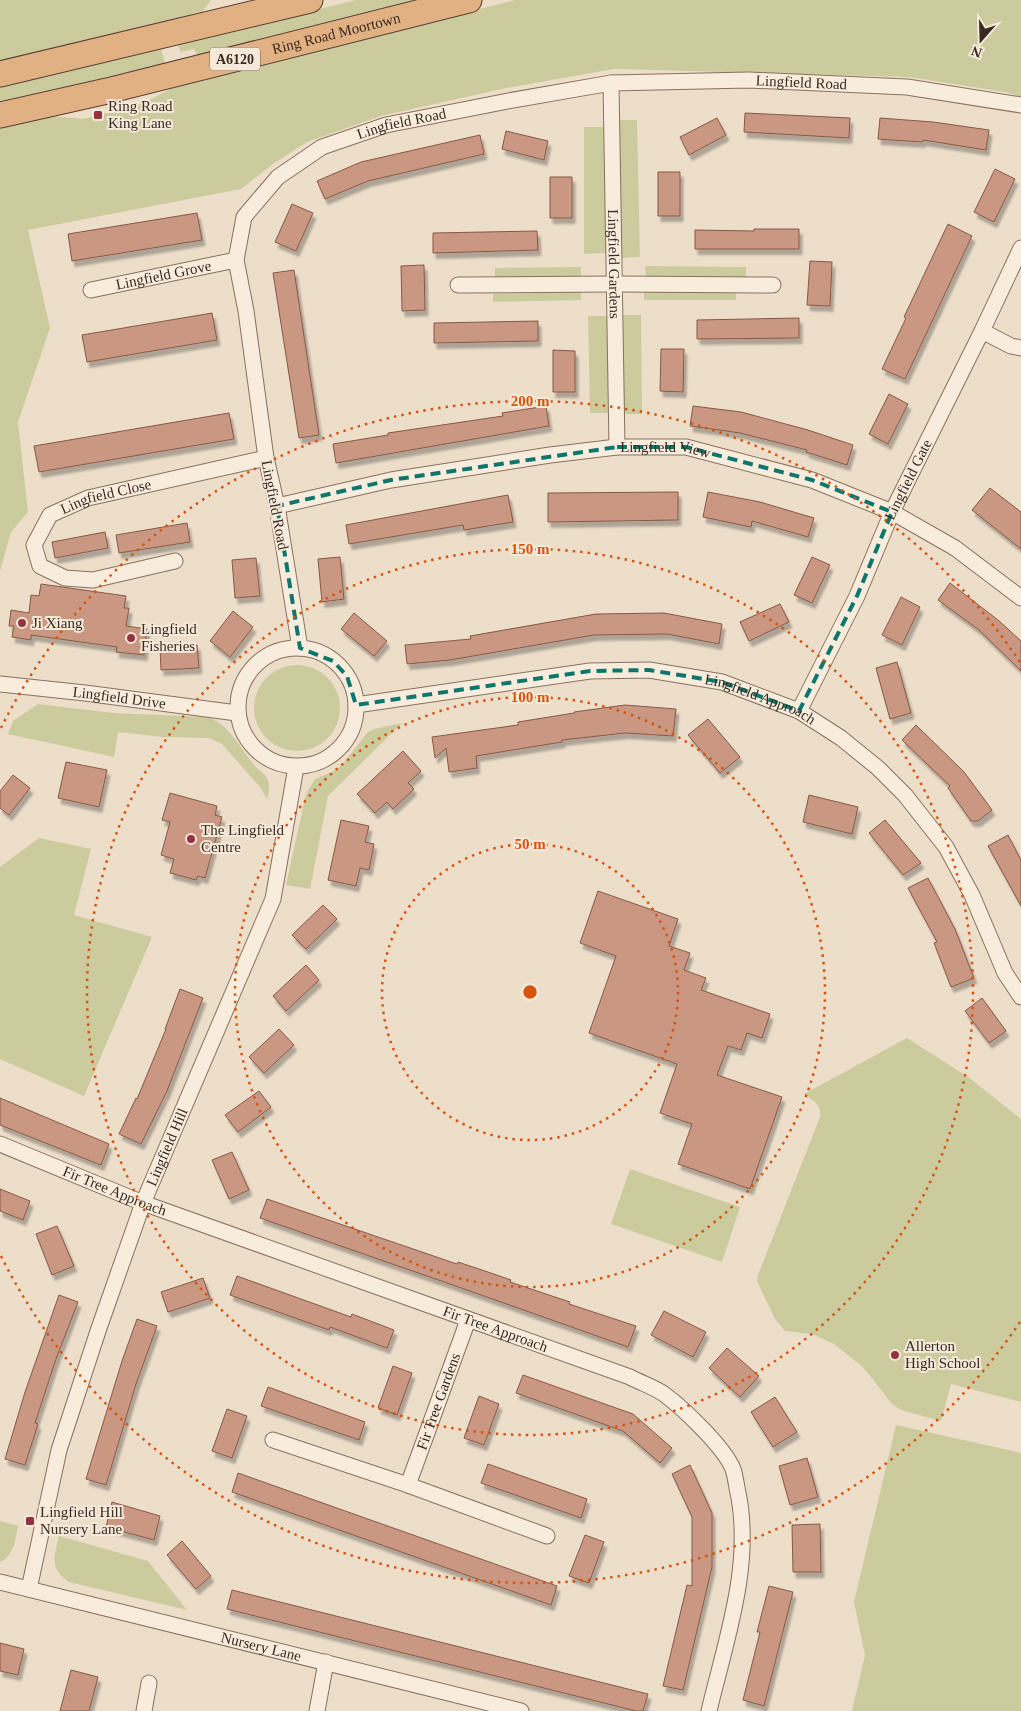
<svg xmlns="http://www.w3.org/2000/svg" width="1021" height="1711" font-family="'Times New Roman',serif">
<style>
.green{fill:#cbcb9e}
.building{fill:#c99782;stroke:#875846;filter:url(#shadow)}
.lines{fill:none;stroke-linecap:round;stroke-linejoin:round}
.minor-casing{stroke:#89705f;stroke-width:17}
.trunk-casing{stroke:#573f33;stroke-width:27}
.minor{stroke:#f8eddd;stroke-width:15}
.trunk{stroke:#e2b183;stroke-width:25}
.marked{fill:none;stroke:#0f766e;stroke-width:4;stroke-dasharray:10 6;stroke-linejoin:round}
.ring{fill:none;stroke:#d7540e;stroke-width:2.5;stroke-dasharray:2.5 5}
.poi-dot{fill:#95323f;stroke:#f5e9d9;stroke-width:2}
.labels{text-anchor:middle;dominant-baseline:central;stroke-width:4;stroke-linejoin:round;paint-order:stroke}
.shield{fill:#f5e9d9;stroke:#726459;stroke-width:1}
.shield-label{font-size:14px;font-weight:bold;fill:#3a2b22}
.street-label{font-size:15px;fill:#3a2b22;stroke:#f5e9d9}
.poi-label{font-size:15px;fill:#3a2b22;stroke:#f5e9d9;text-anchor:start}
.centre{fill:#d7540e;stroke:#f5e9d9;stroke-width:2.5}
.ring-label{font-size:15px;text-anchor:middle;font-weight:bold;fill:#d7540e;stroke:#f5e9d9;stroke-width:4;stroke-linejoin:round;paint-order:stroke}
</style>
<defs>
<filter id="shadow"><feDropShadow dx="3" dy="5.5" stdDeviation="1" flood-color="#0004"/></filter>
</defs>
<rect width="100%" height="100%" fill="#eddeca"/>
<!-- green -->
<path class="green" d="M0,0H211L203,11L113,37L0,62Z
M356,0H424L198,56L194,49L181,52L177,44Z
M515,0H1021V97L1005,92L909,77L614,69L506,88L381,116L307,142L273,164L241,189L28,230L50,328L18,422L28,512L11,532L0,571V125L48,116L84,119L144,103L172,88Z
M161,48L165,64L0,103V85Z
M618,120H637L640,257L621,258Z
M584,127H605L606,253L584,254Z
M645,266L746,267V277L646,276Z
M581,267V276L495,278V268Z
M736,291V300H644V292Z
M581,292V300L493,302V294Z
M623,315H641L642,414H624Z
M588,316H608L609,413H590Z
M254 708a43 43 0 1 1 86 0a43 43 0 1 1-86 0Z
M38,704L113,713L207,717C229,723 241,750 255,766C259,771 266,774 268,780C270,787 269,793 267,799L260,787L222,744L209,738L162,737L118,732L114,757L8,734L13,721Z
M402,723L328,796L310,889L286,885L306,794L315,779L334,771L342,765L367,733L374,729Z
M39,838L91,849L74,915L152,937L84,1096L0,1059V867Z
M907,1038L968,1077L1021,1119V1402L951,1384L941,1421L901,1410L892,1404L863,1367L834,1344L812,1334L785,1331L775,1319L757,1281L758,1275L820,1117C822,1105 814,1101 804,1094Z
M630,1169L740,1207L722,1262L611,1224Z
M896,1425L1021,1453V1711H852L865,1655L854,1602Z
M0,1521L18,1526C15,1540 14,1556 0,1562Z
M59,1536L148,1561L187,1610L69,1582C49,1569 54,1556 59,1536Z"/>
<!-- building -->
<path class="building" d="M745,113L850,118L849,138L744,132Z
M717,118L726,135L689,155L680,137Z
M880,118L933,122L989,130L986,150L923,140L922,142L878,139Z
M506,131L548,141L544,160L502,149Z
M480,135L484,154L368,181L325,199L317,181L361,162Z
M995,169L1015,179L994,222L974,212Z
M658,172H680V216H658Z
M550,177H572V218H550Z
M292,204L313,213L296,251L275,242Z
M197,213L202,240L72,261L68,234Z
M948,224L972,236L905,379L882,369L906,318L904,317Z
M754,229H799V249H695V230L754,231Z
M537,231L538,250L433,253V233Z
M810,261L832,262L830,306L807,305Z
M424,265L425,310L402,311L401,266Z
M294,270L319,435L299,438L273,273Z
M212,313L217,340L87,362L82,335Z
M799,318V338L697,339V320Z
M538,321V341L434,343V323Z
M661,349H684L683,392L660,391Z
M553,350L575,351V392H553Z
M889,394L908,404L888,444L869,434Z
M546,406L549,426L336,463L333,444L388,435V433L503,416L502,413Z
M693,406L741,412L808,430L853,445L847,465L806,452L807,450L740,433L690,426Z
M229,413L234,439L39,472L34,446Z
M990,488L1021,512V549L972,510Z
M678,492V520L548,522V493Z
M708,492L760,502L814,518L808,537L752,521L751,527L703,517Z
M508,495L513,522L464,530L463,525L349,544L346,525Z
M187,523L190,542L119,553L116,535Z
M105,532L108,548L55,558L52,542Z
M340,557L344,599L322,602L318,559Z
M812,557L830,565L812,603L794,595Z
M256,558L260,596L235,598L232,560Z
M950,583L998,620L1021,641V671L979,630L938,600Z
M41,584L126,596L124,608H129L126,626L147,629L144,655L116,652L117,647L31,635V640L12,637L14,626H9L11,610L29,613L31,595L39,596Z
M901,597L920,607L902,645L882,635Z
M780,604L789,622L749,641L740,622Z
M233,611L253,627L230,657L210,641Z
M354,613L387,641L374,656L341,629Z
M664,613L722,624L719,644L667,634L594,635L450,660L407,664L405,645L471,639L470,636L596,614Z
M197,645L199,668L161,670L160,647Z
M897,662L911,713L890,719L876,668Z
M625,705L676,709L673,736L625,733L562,740V742L476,756L477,768L449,772L446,748L435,758L432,737L518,725V722L574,713V712Z
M708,719L740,757L720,773L688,735Z
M916,725L964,772L992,810L978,821H971L948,788L950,786L902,740Z
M403,751L421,771L408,783L414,789L393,809L387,802L375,813L357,794Z
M66,762L107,770L99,807L58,798Z
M13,775L30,788L9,815L0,808V791Z
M170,793L217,806L215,815L222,817L205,878L198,876L196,880L170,873L174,859L161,855L170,822L162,820Z
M809,795L858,807L852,834L803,822Z
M341,820L369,826L365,842L374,844L369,870L360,868L356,886L328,880Z
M885,820L921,863L903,875L869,833Z
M1008,835L1021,860V906L988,846Z
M928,878L955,929L974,978L951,987L934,943L937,942L908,888Z
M598,891L678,919L669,946L690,953L684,970L706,978L701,990L770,1014L762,1038L747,1033L741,1050L728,1046L717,1075L782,1097L750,1189L678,1164L692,1124L660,1113L677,1064L589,1033L616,956L580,943Z
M323,905L337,919L306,949L292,935Z
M306,965L319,980L286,1011L273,996Z
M180,989L203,998L167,1091L141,1144L119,1134L136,1098L137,1099L166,1029H165Z
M982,998L1006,1031L989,1043L965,1011Z
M279,1029L294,1045L264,1073L249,1057Z
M259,1091L271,1107L238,1132L225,1115Z
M0,1098L109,1144L101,1165L0,1125Z
M232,1152L249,1190L229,1199L212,1160Z
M0,1189L30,1201L23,1220L0,1211Z
M267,1199L457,1264L458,1262L485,1271L511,1280L510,1282L570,1302L569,1304L636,1326L628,1347L450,1284L260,1218Z
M57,1226L74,1266L52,1275L36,1234Z
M237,1276L351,1317L352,1314L394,1330L387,1348L330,1327L329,1330L230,1295Z
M203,1278L210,1298L168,1312L161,1292Z
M59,1295L78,1302L56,1359L35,1423L38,1424L25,1465L5,1459L25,1392Z
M664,1311L706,1332L693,1357L651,1335Z
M137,1319L157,1326L136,1384L106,1485L86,1479L122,1361Z
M727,1348L759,1376L740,1397L709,1368Z
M393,1366L412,1373L397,1415L378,1408Z
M523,1375L633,1414L672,1448L660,1463L623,1431L516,1393Z
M268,1387L365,1422L359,1440L261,1406Z
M479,1396L499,1404L484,1445L464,1438Z
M775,1397L797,1432L773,1447L751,1412Z
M227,1409L247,1416L232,1458L212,1451Z
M807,1458L818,1497L790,1505L779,1466Z
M488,1464L587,1499L581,1518L481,1483Z
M690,1465L712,1513V1567L683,1690L663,1686L687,1585L692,1586V1517L672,1474Z
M238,1473L557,1586L551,1605L232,1492Z
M112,1502L160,1516L154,1540L106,1527Z
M820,1524L821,1572H793L792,1525Z
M585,1535L604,1542L589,1583L569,1576Z
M182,1541L211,1576L196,1589L167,1555Z
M769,1586L793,1592L764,1706L743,1700L760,1632H757Z
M232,1590L648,1694L643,1711H636L227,1609Z
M0,1643L24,1649L18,1675L0,1671Z
M71,1670L98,1677L89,1711H60Z"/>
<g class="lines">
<defs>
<g id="minor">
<path id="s1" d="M611,83L617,447"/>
<path d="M458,285L615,284L773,285"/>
<path id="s2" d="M91,290L236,260"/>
<path d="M982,331L1011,346L1021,348"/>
<path id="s3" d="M277,506L391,480L550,455L617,447H686L812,480L892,512L955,548L1021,598"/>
<path id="s4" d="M175,561L93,580L65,578L40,566L34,545L50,515L88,498L266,458"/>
<path id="s5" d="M300,648L277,506L266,458L246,311L236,260L244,217L278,177L322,147L386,125L508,101L611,83L749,80L907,87L1021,105"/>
<circle cx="297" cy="707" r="59"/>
<path id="s6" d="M0,684L85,693L237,713"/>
<path id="s7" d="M356,705L590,671L649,670L722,682L799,711L841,738L878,768L905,795L946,847L972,895L1005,973L1021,997"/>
<path id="s8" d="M799,711L857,596L892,512L982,331L1021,248"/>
<path id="s9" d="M0,1144L143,1203L630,1377C641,1383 654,1387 664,1394C684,1409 724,1447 733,1469C735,1475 736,1482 737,1488C754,1562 726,1639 709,1711"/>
<path d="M273,1440L408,1485L547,1536"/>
<path id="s10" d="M408,1485L468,1320"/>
<path id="s11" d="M0,1582L521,1711"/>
<path id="s12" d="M29,1589L59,1450L99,1328L143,1203L273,899L296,767"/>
<path d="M144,1711L149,1683"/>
<path d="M317,1711L326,1662"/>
</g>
<g id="trunk">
<path d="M0,74L310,0"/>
<path id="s13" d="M0,115L107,91L469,0"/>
</g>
</defs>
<!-- minor casing -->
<use href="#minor" class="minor-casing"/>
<!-- trunk casing -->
<use href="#trunk" class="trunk-casing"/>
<!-- minor -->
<use href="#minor" class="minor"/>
<!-- trunk -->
<use href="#trunk" class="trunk"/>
</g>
<!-- marked area -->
<path class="marked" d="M617,447H686L812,480L892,512L857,596L799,711L722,682L649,670L590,671L356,705L347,676L333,661L300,648L277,506L391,480Z"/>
<!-- distance rings -->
<g class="ring">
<circle cx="530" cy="992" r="148"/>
<circle cx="530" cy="992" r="295"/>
<circle cx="530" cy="992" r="443"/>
<path d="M1020 1322A591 591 0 0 1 1 1256M1 728A591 591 0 0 1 1020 662"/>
</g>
<!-- markers -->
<g class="poi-dot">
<rect x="93" y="110" width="10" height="10" rx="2.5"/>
<circle cx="22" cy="623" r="5"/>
<circle cx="131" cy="638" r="5"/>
<circle cx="191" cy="839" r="5"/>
<circle cx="895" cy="1355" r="5"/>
<rect x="25" y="1516" width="10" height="10" rx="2.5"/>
</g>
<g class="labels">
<!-- shield labels -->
<rect class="shield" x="210" y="47.5" width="50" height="23" rx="4"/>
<g class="shield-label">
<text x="235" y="59">A6120</text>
</g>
<!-- street labels -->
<g class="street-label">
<text stroke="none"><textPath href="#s13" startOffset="346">Ring Road Moortown</textPath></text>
<text stroke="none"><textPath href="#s5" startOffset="1030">Lingfield Road</textPath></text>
<text stroke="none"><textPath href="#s5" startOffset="626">Lingfield Road</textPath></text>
<text stroke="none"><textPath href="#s1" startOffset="181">Lingfield Gardens</textPath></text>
<text stroke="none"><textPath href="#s2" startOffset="74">Lingfield Grove</textPath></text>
<text stroke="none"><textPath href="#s3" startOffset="394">Lingfield View</textPath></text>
<text stroke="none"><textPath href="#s8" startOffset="256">Lingfield Gate</textPath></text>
<text stroke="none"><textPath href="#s4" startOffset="255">Lingfield Close</textPath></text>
<text transform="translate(275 505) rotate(79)">Lingfield Road</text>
<text stroke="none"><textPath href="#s6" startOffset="120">Lingfield Drive</textPath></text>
<text stroke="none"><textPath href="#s7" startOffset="411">Lingfield Approach</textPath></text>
<text stroke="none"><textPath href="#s12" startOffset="464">Lingfield Hill</textPath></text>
<text stroke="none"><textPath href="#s9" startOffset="124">Fir Tree Approach</textPath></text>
<text stroke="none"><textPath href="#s9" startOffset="529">Fir Tree Approach</textPath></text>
<text stroke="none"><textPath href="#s10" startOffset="89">Fir Tree Gardens</textPath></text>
<text stroke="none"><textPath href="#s11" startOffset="269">Nursery Lane</textPath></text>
</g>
<!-- poi labels -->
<g class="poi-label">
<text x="108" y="106">Ring Road<tspan x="108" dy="17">King Lane</tspan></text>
<text x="32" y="623">Ji Xiang</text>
<text x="141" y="629">Lingfield<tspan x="141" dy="17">Fisheries</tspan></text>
<text x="201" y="830">The Lingfield<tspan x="201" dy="17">Centre</tspan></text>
<text x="905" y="1346">Allerton<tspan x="905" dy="17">High School</tspan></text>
<text x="40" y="1512">Lingfield Hill<tspan x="40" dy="17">Nursery Lane</tspan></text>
</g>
</g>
<circle cx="530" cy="992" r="8" class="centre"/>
<g class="ring-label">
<text x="530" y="406">200 m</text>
<text x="530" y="554">150 m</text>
<text x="530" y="702">100 m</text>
<text x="530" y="849">50 m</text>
</g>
<!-- north arrow -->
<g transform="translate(981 40) rotate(200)" stroke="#f5e9d9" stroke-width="4" paint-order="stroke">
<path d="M0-4L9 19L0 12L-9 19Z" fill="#3a2b22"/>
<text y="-8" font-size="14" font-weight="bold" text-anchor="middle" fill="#3a2b22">N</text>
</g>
</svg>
